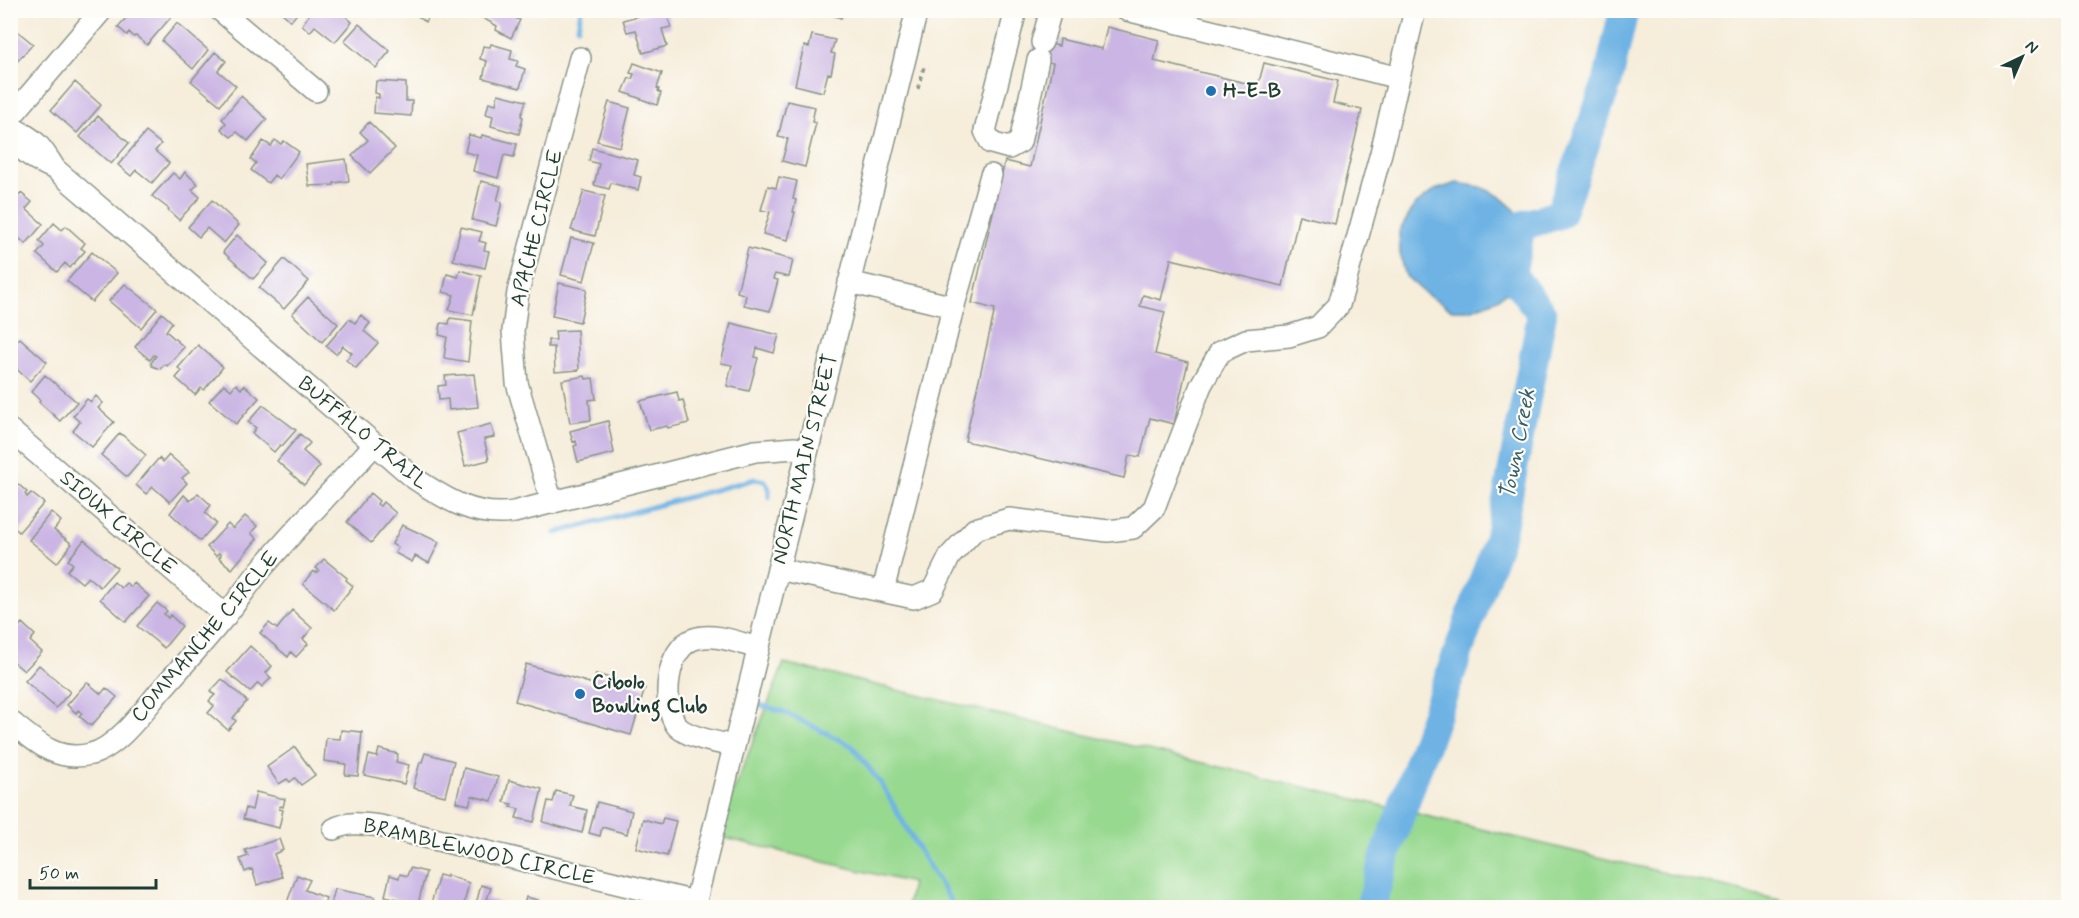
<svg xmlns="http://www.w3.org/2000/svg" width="2079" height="918" font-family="Mynerve,sans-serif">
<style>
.green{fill:#98d990;stroke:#5c8b62;stroke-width:1.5}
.water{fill:#6eb3e4;stroke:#46788c;stroke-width:1.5}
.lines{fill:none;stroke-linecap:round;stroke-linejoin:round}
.stream{stroke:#6eb3e4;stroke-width:5}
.river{stroke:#6eb3e4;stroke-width:30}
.building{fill:#cab5e4}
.minor-casing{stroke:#8a9587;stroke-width:24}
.path{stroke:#8a9587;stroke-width:3;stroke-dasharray:4.5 4.5;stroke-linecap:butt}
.minor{stroke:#fff;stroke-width:21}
.poi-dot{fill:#1f6fb2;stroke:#fdfcf7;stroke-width:2}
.labels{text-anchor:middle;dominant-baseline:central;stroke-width:4.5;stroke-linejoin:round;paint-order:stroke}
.poi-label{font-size:21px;font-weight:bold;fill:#1f3d34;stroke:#fdfcf7;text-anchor:start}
.street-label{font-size:21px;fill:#1f3d34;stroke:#fdfcf7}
.water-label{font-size:22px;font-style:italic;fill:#376069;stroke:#fdfcf7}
</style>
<rect width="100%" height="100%" fill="#fdfcf7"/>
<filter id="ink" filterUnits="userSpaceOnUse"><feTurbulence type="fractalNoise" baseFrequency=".0167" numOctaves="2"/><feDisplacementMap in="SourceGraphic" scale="12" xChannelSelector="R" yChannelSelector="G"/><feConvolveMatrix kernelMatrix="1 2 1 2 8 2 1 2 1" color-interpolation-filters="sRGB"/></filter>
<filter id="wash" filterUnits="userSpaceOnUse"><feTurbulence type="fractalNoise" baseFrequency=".008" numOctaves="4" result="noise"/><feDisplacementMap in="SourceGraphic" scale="24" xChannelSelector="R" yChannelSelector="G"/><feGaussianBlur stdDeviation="1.35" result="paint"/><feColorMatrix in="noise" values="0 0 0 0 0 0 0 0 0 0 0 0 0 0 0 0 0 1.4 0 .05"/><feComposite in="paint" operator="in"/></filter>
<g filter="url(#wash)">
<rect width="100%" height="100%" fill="#f6edda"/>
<!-- green -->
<path class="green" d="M784,663L1808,907H907L912,883L716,836Z"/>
<!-- water -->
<path class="water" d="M1457,183L1481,187L1499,196L1515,210L1526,237L1525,265L1511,289L1493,301L1470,310H1452L1427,295L1406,276L1400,254L1399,232L1415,205L1435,190Z"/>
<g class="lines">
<!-- stream -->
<path class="stream" d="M578,27L581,10
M556,533L755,479L765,481L769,489V497
M760,705L784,712L852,746L882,785L920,852L955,908"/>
<!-- river -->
<path class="river" d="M1370,908L1385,857L1501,532L1542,314L1511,274L1521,226L1560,214L1608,80L1624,10"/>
</g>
<g id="blocks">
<!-- building -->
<path class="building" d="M133,10H163L171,17L147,45L136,36L134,37L129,32L127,35L118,27Z
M279,10H300L291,21Z
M312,10H339L352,22L335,42L315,26L310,32L302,25Z
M411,10H443L435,19L430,15L425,22Z
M481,10H521L517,19L520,20L511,38L496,30L497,26L479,16Z
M816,10H843L841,18Z
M657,11L658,14L666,11L671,27L662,29L667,46L643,53L636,30L627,32L623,20Z
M177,23L208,50L193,69L162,41Z
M359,24L390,51L376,68L344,41Z
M10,25L33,44L10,69Z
M1107,27L1159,40L1154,61L1258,86L1264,63L1338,81L1333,103L1362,110L1335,224L1299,215L1283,286L1171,259L1161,300L1143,295L1140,306L1165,312L1155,354L1188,362L1174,424L1150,418L1140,457L1129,455L1124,478L965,441L995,309L972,303L1005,161L1030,167L1053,63L1031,58L1035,40L1059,46L1060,39L1102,49Z
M812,35L835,40L831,53L835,54L831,74L828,73L823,92L795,85L804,46L809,47Z
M491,44L512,50L510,59L518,61L516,66L525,69L520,88L483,78L487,61L480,59L483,46L490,47Z
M215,52L226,61L218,71L236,86L220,105L191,81Z
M634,63L662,73L657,88L659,89L658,91L661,93L657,105L623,92L629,78L632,79L634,74L630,73Z
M376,81L406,83V101H412L411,116L374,113L375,97L379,98V94L375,93Z
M75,82L101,105L77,133L51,110Z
M498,94L526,101L521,116L523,117L519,134L491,126L493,116L486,114L489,102L496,104Z
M241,96L267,119L248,141L237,132L231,137L221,129L226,123L222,119Z
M787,101L815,107L812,122L816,123L805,167L782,161L788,139L778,137Z
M609,102L630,108L620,147L597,141Z
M98,116L129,143L111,164L80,137Z
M369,122L395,148L370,173L352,156L368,140L360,132Z
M146,132L161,144L155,151L169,163L152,183L136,170L131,176L118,165Z
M469,135L481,138L482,135L517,144L514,157L504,155L498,178L473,171L477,155L465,152Z
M275,140L281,144L284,141L299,152L279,179L274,175L268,183L251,170L256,163L251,159L263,141L271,146Z
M592,148L638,160L634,175L641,177L638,190L611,183L609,189L594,185L599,164L589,161Z
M346,159L349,181L334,183V185L309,186L306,164Z
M185,172L198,184L192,190L200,197L179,220L168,210L169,209L152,196L173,173L180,179Z
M779,177L797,181L793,199L796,200L793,212H795L788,240L763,234L770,212L761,210L768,186L776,188Z
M481,181L501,186L497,201L502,202L496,226L472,220Z
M584,191L605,196L595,236L571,230Z
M21,193L32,202L26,209L43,224L26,244L10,231V206Z
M212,200L239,225L224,243L207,228L199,237L188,227Z
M54,223L62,230L66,226L85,243L81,248L85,251L70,268L65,263L57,272L37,254L44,246L39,241Z
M461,227L482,232L479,241L486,243L484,250L489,251L485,268L453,260Z
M237,235L268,263L253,279L223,252Z
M571,238L594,243L584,281L561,275Z
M748,248L793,260L789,277L775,274L773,279L778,280L770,311L744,305L746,295L737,292Z
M92,252L117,273L92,302L67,281Z
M284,259L309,281L284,309L259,288Z
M460,270L481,276L473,315L449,310L454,295L443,292L447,274L458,277Z
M559,283L587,289L580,322L552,316Z
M125,284L157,309L141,328L109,301Z
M308,297L338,324L322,342L292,314Z
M162,313L172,322L166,331L184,347L167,366L165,364L160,369L152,366L151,363L156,356L154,355L150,360L135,347Z
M361,315L370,323L364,331L378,343L356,368L346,360L352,353L343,346L336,354L326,346L349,319L355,323Z
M450,318L472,321L468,362L444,358L447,337L439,335L441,323L449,324Z
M731,323L779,335L774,353L757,348L755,357L758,358L749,391L727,386L732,365L721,363Z
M577,330L579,370L555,372L554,347H548V340H556L555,331Z
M20,338L47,362L30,381L13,366L10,369V348Z
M198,345L223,367L204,390L201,388L195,395L176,378L182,371L178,368Z
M474,374L478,407L449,410L448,399L439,400L438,386L446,385L445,376Z
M45,375L77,402L60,421L39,402L40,400L31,392Z
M585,376L586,379L593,378L596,399L589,400L591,420L570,423L562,380Z
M224,384L231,390L236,384L241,389L244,385L259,398L236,424L209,401Z
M677,392L679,401L683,400L689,423L668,428L667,426L649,430L640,401Z
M96,396L103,403L98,408L114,422L92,447L73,431L80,422L73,416L87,399L91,402Z
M263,405L296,430L282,446L280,445L274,452L252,433L256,428L248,422Z
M608,421L614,453L578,462L574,446L577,445L576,441L573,442L570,431Z
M491,424L495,437L484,439L489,460L465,466L457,433Z
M120,433L146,455L127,477L101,455Z
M300,434L310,443L303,451L320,466L304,485L277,461Z
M169,455L189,472L182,478L187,483L170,502L153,487L146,494L136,485L159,458L163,462Z
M18,484L27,492L25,494L27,497L31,493L44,503L19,532L10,524V492Z
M198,493L211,505L205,513L216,523L200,541L170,513L184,495L190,501Z
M370,493L379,501L377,504L380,506L383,502L396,513L371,543L347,522Z
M51,512L61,521L54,530L72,544L57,563L29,540Z
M245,516L257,526L251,533L257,539L232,569L219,558L221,555L219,553L216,556L207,547L228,524L233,529Z
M402,525L439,542L429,563L415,556L412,562L395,553L398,548L392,544Z
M84,540L117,568L100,587L88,577L82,583L67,571L73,564L68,560Z
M324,559L347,578L346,580L353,586L334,610L303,584L313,571L316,573L319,570L316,568Z
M114,582L121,588L126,583L131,587L134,583L149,596L126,622L100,599Z
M157,603L167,611L164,614L168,618L170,615L182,626L164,648L137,626Z
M292,610L312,628L303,639L308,644L296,657L291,652L288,657L260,633L269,623L277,629Z
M22,623L35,635L30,641L42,652L24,671L10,659V630L13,627L16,629Z
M250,646L272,666L266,673L271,678L262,687L258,683L250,692L227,672Z
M526,664L593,684L596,674L645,688L631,735L515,701Z
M39,665L70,692L56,708L25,681Z
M222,679L247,701L233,718L236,721L228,730L208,713L214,706L209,701L215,695L210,692Z
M87,682L101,694L106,688L117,697L91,726L79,716L82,713L78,710L76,713L67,705Z
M341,730L362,732L358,776L345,775L346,764L324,761L326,738L340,739Z
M295,747L315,775L301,785L295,778L290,782L287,779L279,784L267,767Z
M379,749L398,754L396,762L409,765L404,784L364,775L369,755L377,757Z
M425,753L454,761L445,796L413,788L420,762H422Z
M464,768L498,777L492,801L472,796L469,805L456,802Z
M509,780L542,789L534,822L516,818L519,809L511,807L512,804L504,802Z
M556,791L573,795L570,806L587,810L582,833L543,822L548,801L553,802Z
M256,792L285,799L283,807L280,806L279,809L283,810L279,828L243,819L246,808L252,810Z
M597,802L632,811L627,834L602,827L600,836L589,833Z
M663,818L676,821L667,856L636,848L643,819L661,824Z
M279,839L283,850L274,854L282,877L257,885L252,869L245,872L240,859L248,856L245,850Z
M410,868L426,872L418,904L385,896L390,875L399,878L400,874L407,876Z
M297,875L310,880L305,890L326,898L323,908H285Z
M439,875L447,877V875L469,883L463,908H430Z
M481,885L491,888L487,899L516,908H475Z
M335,889L375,897L372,908H330Z
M526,897L538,900L536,908H523Z"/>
</g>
</g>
<g filter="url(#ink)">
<use href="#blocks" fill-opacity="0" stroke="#8a9587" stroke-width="1.5"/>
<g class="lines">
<defs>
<path id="minor" d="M220,10L316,91
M1016,10L985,131L991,143L1009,148L1020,142L1038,60
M1127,10L1399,78
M1042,42L1051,10
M10,118L102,10
M10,127C35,138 41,146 55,169
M10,134C22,153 35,160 55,169L414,478C445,499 475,518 514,512L755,451L795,448L807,450
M849,282L954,307
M10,430L226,616
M552,503L517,383L513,331L518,292L580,58
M778,569L914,598L933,590L950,556L975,529L1009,519L1108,531L1133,528L1154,508L1201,385L1220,352L1246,340L1289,336L1318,327L1339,305L1381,153L1415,10
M883,591L952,312L991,175
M10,721C35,741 56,763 91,754C117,748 144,710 161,690C183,665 206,640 227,614C239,599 250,582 263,567C299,525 337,486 374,445
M734,746C719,743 686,737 677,726C661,705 666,648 694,639C713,632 739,643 758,648
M334,829C349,821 364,824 380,826L695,902
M694,908L917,10"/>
</defs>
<!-- minor casing -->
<use href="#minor" class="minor-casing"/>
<!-- path -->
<path class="path" d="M935,20L939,10
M918,89L924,67"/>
<!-- minor -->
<use href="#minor" class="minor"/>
</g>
</g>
<!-- markers -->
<g class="poi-dot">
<circle cx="1211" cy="91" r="6"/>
<circle cx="580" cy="694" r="6"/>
</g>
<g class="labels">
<!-- poi labels -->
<g class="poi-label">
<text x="1223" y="91">H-E-B</text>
<text x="592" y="682">Cibolo<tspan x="592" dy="24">Bowling Club</tspan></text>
</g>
<!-- street labels -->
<g class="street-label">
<text transform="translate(537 228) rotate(-76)">APACHE CIRCLE</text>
<text transform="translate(363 433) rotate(40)">BUFFALO TRAIL</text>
<text transform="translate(805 459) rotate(-76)">NORTH MAIN STREET</text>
<text transform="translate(118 523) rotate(41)">SIOUX CIRCLE</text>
<text transform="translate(205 637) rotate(-50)">COMMANCHE CIRCLE</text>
<text transform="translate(479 852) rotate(13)">BRAMBLEWOOD CIRCLE</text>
</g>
<!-- water labels -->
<g class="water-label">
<text transform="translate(1518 444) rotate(-79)">Town Creek</text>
</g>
</g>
<!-- margin -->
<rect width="2079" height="918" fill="none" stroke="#fdfcf7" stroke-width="36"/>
<!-- north arrow -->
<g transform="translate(2022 57) rotate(44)" stroke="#fdfcf7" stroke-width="4.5" paint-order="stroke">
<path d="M0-4.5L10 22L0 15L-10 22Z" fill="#1f3d34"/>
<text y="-9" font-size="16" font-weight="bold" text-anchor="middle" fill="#1f3d34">N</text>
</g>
<!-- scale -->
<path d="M30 879v9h126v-9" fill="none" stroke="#1f3d34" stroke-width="3"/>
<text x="39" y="879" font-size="18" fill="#1f3d34" stroke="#fdfcf7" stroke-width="4.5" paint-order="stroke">50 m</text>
</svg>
